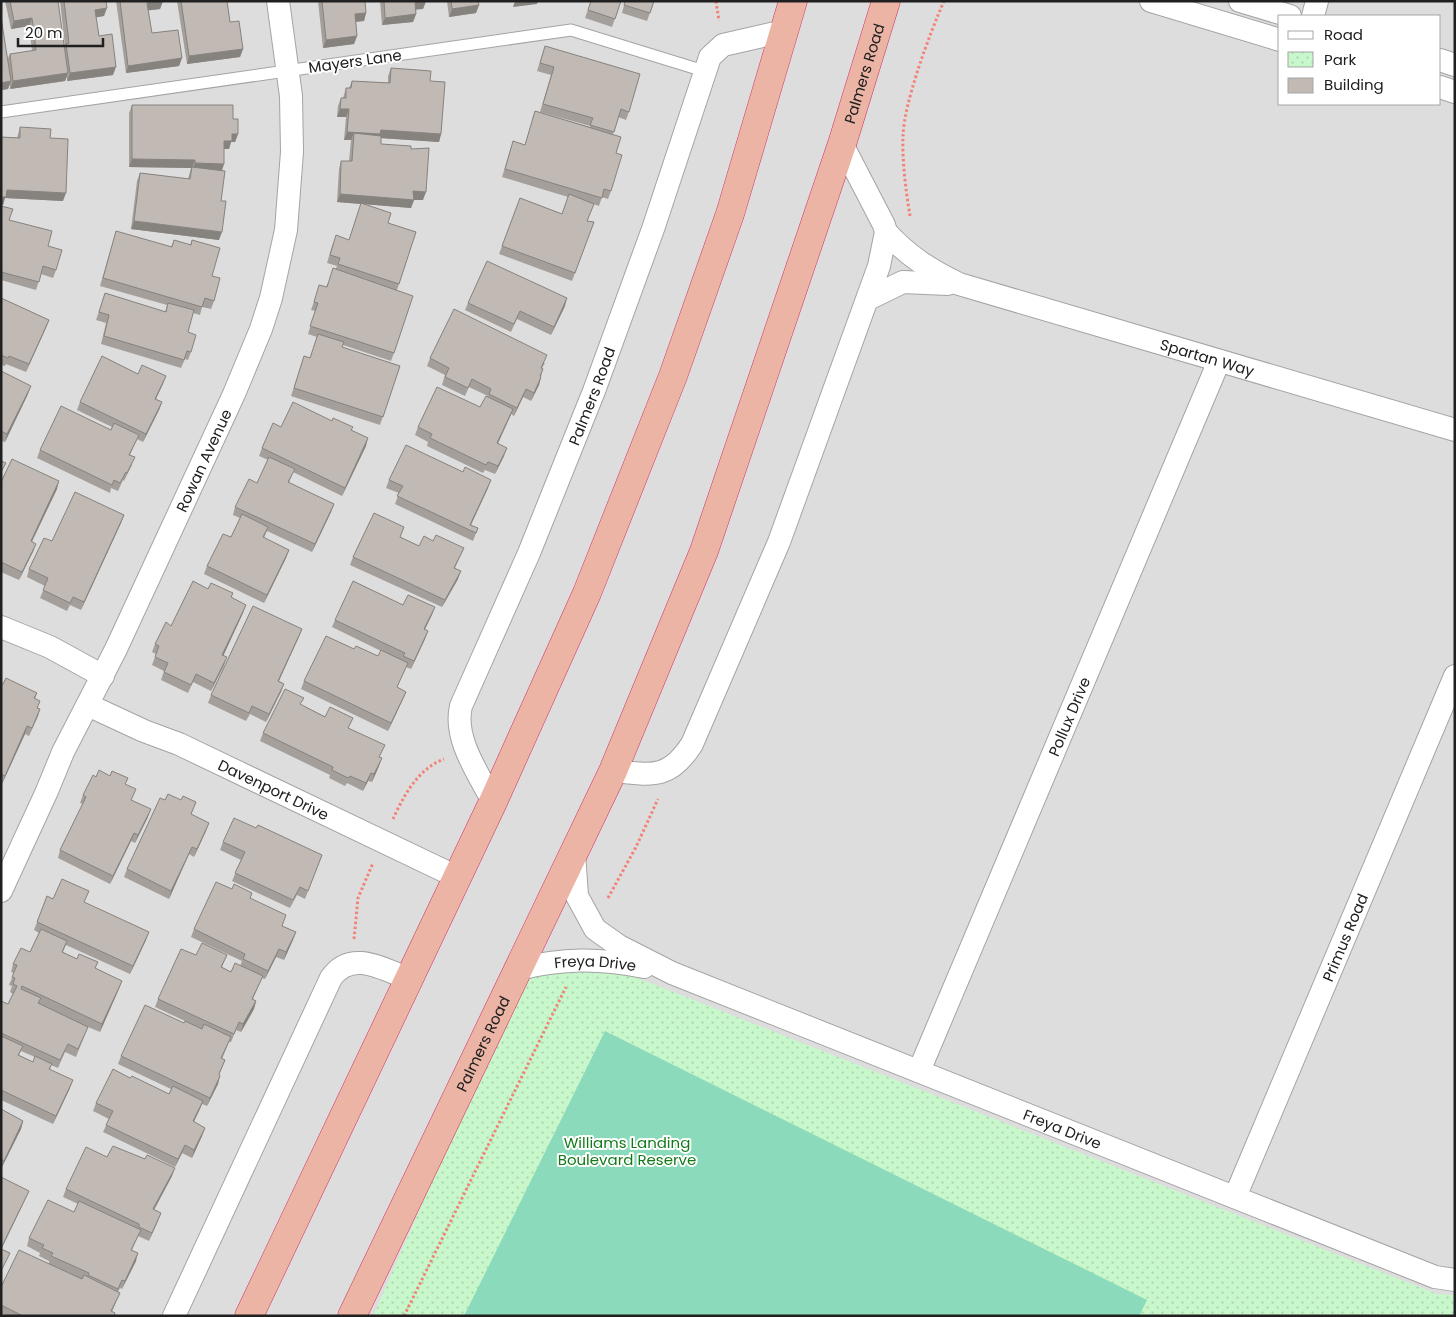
<svg xmlns="http://www.w3.org/2000/svg" width="1456" height="1317" font-family="Poppins,sans-serif">
<style>
.residential{fill:#dedddd;fill-rule:evenodd}
.park{fill:url(#park-dots)}
.pitch{fill:#8adabb}
.lines{fill:none;stroke-linecap:round;stroke-linejoin:round}
.service-casing{stroke:#a4a4a4;stroke-width:13}
.minor-casing{stroke:#a4a4a4;stroke-width:24}
.trunk-casing{stroke:#d13169;stroke-width:29}
.path{stroke:#f28277;stroke-width:3;stroke-dasharray:2.5 2.5;stroke-linecap:butt}
.service{stroke:#fff;stroke-width:11}
.minor{stroke:#fff;stroke-width:22}
.trunk{stroke:#ecb4a4;stroke-width:28}
.wall{fill:#a59f9b;fill-rule:evenodd}
.shaded-wall{fill:#86827e}
.building{fill:#c0b9b4;stroke:#86827e}
.labels{text-anchor:middle;dominant-baseline:central;stroke-width:4;stroke-linejoin:round;paint-order:stroke}
.street-label{font-size:15px;fill:#202020;stroke:#fff}
.park-label{font-size:15px;fill:#137a1a;stroke:#fff}
</style>
<defs>
<pattern id="park-dots" width="8" height="8" patternUnits="userSpaceOnUse" patternTransform="scale(1.25)"><rect width="8" height="8" fill="#c8f7cb"/><path d="M2 2h.1M6 6h.1" fill="none" stroke="#acd3ae" stroke-width="1.8" stroke-linecap="round"/></pattern>
</defs>
<rect width="100%" height="100%" fill="#f0ede7"/>
<!-- residential -->
<path class="residential" d="M1,1H1455V1316H1ZM1280,16H1440V104H1280Z"/>
<!-- park -->
<path class="park" d="M557,970L618,971L648,982L1437,1294L1455,1295V1316H373L523,974Z"/>
<!-- pitch -->
<path class="pitch" d="M605,1031L1147,1300L1139,1316H464Z"/>
<g class="lines">
<defs>
<path id="service" d="M1,112L571,30L704,71"/>
<g id="minor">
<path d="M1151,1L1280,40"/>
<path d="M1240,1L1290,16"/>
<path d="M1313,16L1317,1"/>
<path d="M1440,60L1455,65"/>
<path d="M1440,87L1455,92"/>
<path id="s1" d="M886,232C908,256 930,270 959,284L1455,430"/>
<path d="M868,299L903,282L948,284"/>
<path d="M1,627L50,647L103,676"/>
<path id="s2" d="M88,705L144,731L179,744L457,877"/>
<path d="M613,771C652,775 669,780 692,744L779,542L879,266L886,232L884,225L842,144"/>
<path id="s3" d="M493,802C479,774 453,739 461,706L529,553L594,391L653,229L710,57L723,45L784,31"/>
<path id="s4" d="M574,853L577,896L595,929L619,946L672,973L1435,1277L1455,1280"/>
<path id="s5" d="M1,891L47,791L63,752L116,649L234,394L261,329L271,298L286,230L292,152L291,96L278,1"/>
<path id="s6" d="M518,969C563,958 599,958 644,967"/>
<path id="s7" d="M919,1071L1219,361"/>
<path id="s8" d="M1235,1197L1455,676"/>
<path d="M174,1316L331,978C351,949 383,969 409,979"/>
</g>
<g id="trunk">
<path d="M249,1316L493,802L587,593L673,376L730,214L793,1"/>
<path id="s9" d="M352,1316L613,771L704,551L842,144L886,1"/>
</g>
</defs>
<!-- service casing -->
<use href="#service" class="service-casing"/>
<!-- minor casing -->
<use href="#minor" class="minor-casing"/>
<!-- trunk casing -->
<use href="#trunk" class="trunk-casing"/>
<!-- path -->
<path class="path" d="M716,1L719,21
M910,216C906,191 902,162 903,136C904,102 930,33 944,1
M393,819C404,795 418,769 444,759
M608,898L636,847L658,799
M354,939L358,898L373,863
M404,1316L566,987"/>
<!-- service -->
<use href="#service" class="service"/>
<!-- minor -->
<use href="#minor" class="minor"/>
<!-- trunk -->
<use href="#trunk" class="trunk"/>
</g>
<!-- wall -->
<path class="wall" d="M5,1H58L64,49L65,46L60,1H106L104,16L96,17L99,36L113,75L67,81V77L65,81L10,89V84L8,89L1,90V17L7,60L10,54L32,51L29,26L11,29Z
M116,1H163L160,9L148,10L152,33L182,58L179,66L126,73Z
M177,1H227L230,22L243,49L240,57L187,64Z
M318,1H365L366,13L364,21L356,22L357,36L354,44L323,48Z
M380,1H426L423,9H416V14L413,22L382,25Z
M447,1H478L479,5L476,13L449,17Z
M591,1H621L612,27L585,18Z
M625,1H654L647,21L622,13Z
M545,46L629,112L626,120L618,117L613,134L616,153L611,191L608,199L602,197L599,206L593,204L587,221L594,222L572,281L499,254L520,198L562,214L568,197L502,177L513,141L525,145L535,111L590,127V126L540,112L551,75L537,71Z
M391,68L430,81L441,134L439,142L381,138V144L411,149L423,200H414L411,208L365,204L388,223L416,232L397,290L394,353L391,361L343,345L342,347L400,366L380,425L291,396L304,356L310,358L317,337L308,334L315,311L311,310L317,293L326,287L337,266L327,263L333,243L349,240L361,204L337,202L339,169L341,161H349L351,140H344L346,117H337L338,106L341,98H343L346,88H349L352,81L388,83V76Z
M132,105L233,119L238,134L235,142H231L229,149H224V164L222,171L221,201L219,240L131,229L137,181L140,173L188,179L191,168L129,167V113Z
M20,127L50,138L63,201L5,198L3,205H1V137L17,138Z
M1,206L9,220L48,246L56,270L53,278L41,274L36,290L1,280Z
M116,231L171,247L174,240L190,245L192,240L212,276L214,301L211,309L202,307L200,315L193,313L188,332L191,352L188,360L185,359L181,368L101,344L106,323L96,320L105,293L165,312L167,305L100,286Z
M1,298L49,320L26,372L6,364L5,366L1,365Z
M468,303L565,306L551,335L517,319L511,332L465,310Z
M430,358L545,363L542,368L543,369L539,385L531,401L523,397L514,416L511,414L498,444L504,456L495,474L485,470L483,473L427,446L428,442L415,435L418,427L480,407L488,396L469,387L465,396L442,385L445,375L427,366Z
M1,371L28,394L5,442L1,441Z
M138,374L166,376L156,399L162,402L159,410L143,442L137,439L130,455L132,465L124,481L123,480L118,491L111,488L110,493L37,458L40,450L111,430L112,427L77,410L80,402Z
M281,427L352,430L366,446L342,496L293,472L289,483L334,504L331,512L312,552L267,531L264,538L289,550L286,558L264,603L204,574L207,566L231,537L240,518L233,515L235,507L257,483L268,460L259,456L262,448Z
M389,480L488,488L471,525L478,528L473,541L395,504L399,493L386,488Z
M1,482L57,489L32,542L36,544L19,580L1,572Z
M124,515L121,523L81,610L70,605L67,611L40,598L45,586L27,577L29,569L52,541Z
M400,537L419,546L433,541L464,548L455,568L458,579L442,607L350,565L353,557Z
M208,589L233,593L231,598L243,613L223,655L224,665L211,691L193,682L188,693L161,680L164,671L152,665L156,654L152,652L155,644L171,626Z
M403,605L435,607L425,629L428,631L425,639L411,669L406,667L397,687L406,692L403,699L388,731L301,689L304,681L354,649L378,656L381,651L332,627L335,620Z
M302,629L279,681L284,684L266,722L250,714L246,721L208,703L211,695Z
M1,684L37,693L35,699L38,708L40,709L29,736L25,734L2,784Z
M301,705L349,728L380,757L379,766L372,782L368,781L363,791L347,783L345,786L329,778L330,775L260,741L263,733Z
M110,776L128,778L125,784L132,800L148,817L135,843L131,841L110,884L58,858L60,850L83,804L80,803L83,795L96,777Z
M193,810L191,814L206,831L194,857L189,854L169,899L124,877L127,869Z
M256,828L322,855L305,899L297,895L290,908L232,881L241,860L220,850L223,842Z
M232,889L252,893L250,898L282,926L296,932L284,960L276,957L265,979L262,978L253,999L256,1001L254,1009L241,1032L236,1030L231,1042H229L222,1059L225,1060L219,1075L218,1084L207,1106L202,1104L194,1122L205,1128L202,1136L192,1158L182,1153L175,1167L103,1132L109,1119L93,1111L96,1103L130,1078L169,1094L171,1089L118,1064L121,1056L184,1023L202,1029L155,1007L158,999L196,955H227L222,967L231,972L240,966L242,961L191,937L194,929Z
M47,896L53,899L85,903L146,940L130,974L66,945L63,952L77,959L98,962L95,969L122,981L100,1032L88,1027L76,1057L65,1052L58,1068L51,1065L50,1070L70,1088L53,1124L1,1100V1001L8,1004L13,994L10,992L12,986L9,985L14,973L11,972L13,964L30,952L39,933L34,930ZM21,1051L35,1057L33,1062L19,1055Z
M1,1109L23,1121L21,1129L1,1169Z
M107,1157L172,1176L154,1210L161,1213L149,1241L138,1236L132,1250L136,1261L122,1289L120,1288L118,1292L120,1293L112,1312L114,1316H3L1,1315V1287L49,1263V1261L39,1256L40,1253L27,1246L29,1238L74,1212L78,1204L63,1197L66,1189Z"/>
<!-- shaded-wall -->
<path class="shaded-wall" d="M159,1H163L160,9L144,11L147,3Z
M426,1L423,9L412,10L415,2Z
M515,1H538L537,4L513,7Z
M479,5L476,13L449,17L452,9Z
M107,8L104,16L92,18L95,10Z
M366,13L364,21L352,22L355,14Z
M416,14L413,22L382,25L385,18Z
M32,18L29,26L11,29L14,21Z
M357,36L354,44L323,48L326,40Z
M243,49L240,57L187,64L189,56Z
M182,58L179,66L126,73L128,66Z
M116,67L113,75L67,81L70,73Z
M68,73L65,81L10,89L13,81Z
M11,81L8,89L1,90V83Z
M340,109H349L346,117H337Z
M381,130L441,134L439,142L379,138L354,133L351,140H344L347,132Z
M232,134H238L235,142H231L229,149H221L224,141Z
M132,159L195,160L192,168L129,167Z
M195,163L224,164L221,172L192,171Z
M7,190L66,193L63,201L5,198L3,205H1V197Z
M413,191L426,192L423,200H413H414L411,208L337,202L340,194Z
M134,221L222,232L219,240L131,229Z
M567,298L565,306L551,335L554,327Z
M49,320L46,328L26,372L29,364Z
M166,376L163,384L152,407L155,399Z
M541,377L539,385L531,401L534,393Z
M31,386L28,394L5,442L7,434Z
M526,389L523,397L514,416L517,408Z
M162,402L159,410L143,442L146,434Z
M513,409L510,417L494,451L497,443Z
M368,438L366,446L342,496L345,488Z
M507,448L504,456L495,474L498,466Z
M491,480L488,488L467,533L470,525Z
M59,481L57,489L28,549L31,541Z
M334,504L331,512L312,552L315,544Z
M124,515L121,523L81,610L84,602Z
M36,544L33,552L19,580L22,572Z
M289,550L286,558L264,603L267,595Z
M461,571L458,579L442,607L445,600Z
M246,605L243,613L220,663L222,655Z
M435,607L432,615L421,637L424,629Z
M302,629L299,637L275,689L278,681Z
M428,631L425,639L411,669L414,661Z
M227,657L224,665L211,691L214,683Z
M284,684L281,692L266,722L269,714Z
M406,692L403,699L388,731L391,723Z
M40,709L38,716L29,736L32,728Z
M27,726L25,734L2,784L5,776Z
M382,758L379,766L372,782L374,774Z
M371,773L368,781L363,791L366,783Z
M151,809L148,817L135,843L138,835Z
M209,823L206,831L194,857L197,849Z
M134,833L131,841L110,884L113,876Z
M192,847L189,854L169,899L171,891Z
M149,932L146,940L130,974L133,966Z
M296,932L293,940L284,960L286,952Z
M279,949L276,957L265,979L268,971Z
M122,981L119,989L100,1032L102,1024Z
M256,1001L254,1009L241,1032L243,1024Z
M220,1076L218,1084L207,1106L210,1098Z
M73,1080L70,1088L53,1124L56,1116Z
M203,1101L200,1109L190,1129L193,1121Z
M23,1121L21,1129L1,1169L4,1161Z
M205,1128L202,1136L192,1158L194,1150Z
M185,1145L182,1153L175,1167L178,1159Z
M175,1168L172,1176L150,1217L153,1209Z
M29,1191L26,1198L1,1250V1248Z
M161,1213L158,1221L149,1241L152,1233Z
M138,1253L136,1261L122,1289L125,1281Z"/>
<!-- building -->
<path class="building" d="M10,1H58L68,73L13,81L10,54L36,50L32,18L14,21Z
M64,1H106L107,8L95,10L99,36L112,34L116,67L70,73L66,44L69,43Z
M120,1H159L147,3L152,33L178,30L182,58L128,66Z
M181,1H227L230,22L239,21L243,49L189,56Z
M322,1H365L366,13L355,14L357,36L326,40Z
M384,1H420L415,2L416,14L385,18Z
M451,1H478L479,5L452,9Z
M591,1H621L615,19L588,10Z
M625,1H654L650,13L624,5Z
M1,17L11,81L1,83Z
M545,46L640,74L629,112L621,109L614,132L590,125L593,118L543,104L554,67L540,63Z
M391,68L431,71L430,81L445,82L441,134L381,130L380,134L347,132L349,109H340L341,98H346V88H351L352,81L390,83Z
M132,105H233V119H238V134H232V141H224V164L195,163V160L132,159Z
M535,111L621,137L616,153L622,155L611,191L604,189L602,198L505,169L513,141L525,145Z
M20,127L51,129L50,138L68,139L66,193L7,190L6,197H1V137L20,138Z
M354,133L381,136V144L411,146V149L429,148L426,192L413,191L414,200L340,194L341,161H352Z
M192,167L225,171L221,201H226L222,232L134,221L140,173L190,179Z
M569,194L594,204L587,221L594,222L575,273L502,246L520,198L562,214Z
M361,203L391,213L388,223L416,232L399,284L338,264L340,258L330,255L336,235L349,240Z
M1,206L13,209L9,220L52,231L48,246L62,250L56,270L43,266L39,282L1,272Z
M116,231L172,247L174,240L191,245L192,240L220,248L212,276L220,278L214,301L205,298L202,307L103,278Z
M487,261L567,298L554,327L520,311L514,324L468,303Z
M333,268L413,296L394,353L310,326L318,303L314,302L319,285L327,287Z
M105,293L166,312L168,303L194,310L188,332L196,335L191,352L187,351L184,360L104,336L109,315L99,312Z
M1,298L49,320L29,364L9,356L8,358L1,355Z
M454,309L547,355L541,368L543,369L540,376L541,377L534,393L526,389L517,408L489,394L491,389L472,379L468,388L445,377L449,368L430,358Z
M318,334L344,342L342,347L400,366L383,417L294,388L304,356L310,358Z
M102,356L138,374L142,365L166,376L155,399L162,402L146,434L80,402Z
M1,371L31,386L7,434L1,431Z
M437,387L480,407L486,396L513,409L497,443L507,448L498,466L488,462L486,465L430,438L432,434L418,427Z
M293,402L332,421L333,418L353,427L351,430L368,438L345,488L262,448L273,423L281,427Z
M61,406L111,430L114,423L139,435L129,455L135,457L127,473L126,472L120,483L114,480L112,485L40,450Z
M406,445L463,472L465,467L491,480L470,525L478,528L476,533L397,496L403,486L389,480Z
M269,457L295,469L288,482L334,504L315,544L235,507L249,479L257,483Z
M12,459L59,481L31,541L36,544L22,572L1,562V482Z
M1,461L6,463L1,472Z
M75,492L124,515L84,602L73,597L70,603L43,590L48,578L29,569L44,538L52,541Z
M374,513L404,527L400,537L419,546L424,536L433,541L436,535L464,548L454,568L461,571L445,600L353,557Z
M242,514L268,527L263,537L289,550L267,595L207,566L223,534L231,537Z
M193,581L208,589L211,583L233,593L231,597L246,605L222,655L227,657L214,683L196,674L191,685L164,672L168,663L155,657L159,646L155,644L166,622L171,626Z
M353,581L403,605L408,595L435,607L424,629L428,631L414,661L403,656L405,653L335,620Z
M253,606L302,629L278,681L284,684L269,714L252,706L249,713L211,695Z
M326,636L354,649L356,646L378,656L381,650L408,663L397,687L406,692L391,723L304,681Z
M6,678L37,693L34,698L40,701L37,708L40,709L32,728L27,726L5,776L1,774V684H3Z
M285,689L304,698L300,704L325,717L330,707L353,718L348,728L385,745L379,757L382,758L374,774L371,773L366,783L350,776L348,778L332,770L333,767L263,733Z
M99,770L110,776L112,771L128,778L125,784L136,789L131,800L151,809L138,835L134,833L113,876L60,850L86,797L83,795L93,775L96,777Z
M168,794L181,800L183,796L196,802L191,814L209,823L197,849L192,847L171,891L127,869L160,798L165,800Z
M234,818L256,828L258,825L322,855L308,891L300,887L293,900L235,873L245,852L223,842Z
M62,879L89,891L84,902L149,932L133,966L37,922L47,896L53,899Z
M216,882L232,889L234,884L252,893L250,898L286,915L282,926L296,932L286,952L279,949L268,971L243,959L245,954L194,929Z
M41,929L67,941L62,952L77,959L79,954L98,962L95,968L122,981L102,1024L22,986L21,989L41,998L38,1003L88,1027L78,1049L68,1044L60,1060L1,1033V1001L8,1004L17,986L13,984L15,978L12,977L17,965L13,964L21,948L30,952Z
M202,943L227,955L221,967L231,972L235,963L263,976L252,999L256,1001L243,1024L239,1022L234,1034L158,999L181,949L196,955Z
M145,1005L184,1023L185,1021L202,1029L204,1024L231,1037L221,1058L225,1060L219,1074L220,1076L210,1098L121,1056Z
M1,1036L23,1046L18,1055L33,1062L35,1056L52,1064L49,1069L73,1080L56,1116L1,1090Z
M113,1069L130,1078L132,1076L169,1094L173,1086L203,1101L193,1121L205,1128L194,1150L185,1145L178,1159L106,1125L113,1111L96,1103Z
M1,1109L23,1121L4,1161L1,1159Z
M113,1146L145,1159L147,1155L175,1168L153,1209L161,1213L152,1233L139,1227V1224L66,1189L86,1147L107,1157Z
M1,1177L29,1191L1,1248Z
M48,1200L74,1212L79,1201L141,1230L131,1250L138,1253L125,1281L122,1280L118,1289L88,1275L89,1273L51,1256L53,1253L42,1248L44,1245L29,1238Z
M1,1249L10,1253L1,1271Z
M19,1250L82,1279L84,1275L120,1293L111,1311L115,1313L114,1316H23L1,1305V1287Z"/>
<g class="labels">
<!-- street labels -->
<g class="street-label">
<text transform="translate(355 61) rotate(-8)">Mayers Lane</text>
<text stroke="none"><textPath href="#s9" startOffset="1346">Palmers Road</textPath></text>
<text stroke="none"><textPath href="#s1" startOffset="349">Spartan Way</textPath></text>
<text stroke="none"><textPath href="#s3" startOffset="440">Palmers Road</textPath></text>
<text stroke="none"><textPath href="#s5" startOffset="476">Rowan Avenue</textPath></text>
<text stroke="none"><textPath href="#s7" startOffset="385">Pollux Drive</textPath></text>
<text stroke="none"><textPath href="#s2" startOffset="204">Davenport Drive</textPath></text>
<text stroke="none"><textPath href="#s8" startOffset="282">Primus Road</textPath></text>
<text stroke="none"><textPath href="#s6" startOffset="78">Freya Drive</textPath></text>
<text stroke="none"><textPath href="#s9" startOffset="302">Palmers Road</textPath></text>
<text stroke="none"><textPath href="#s4" startOffset="590">Freya Drive</textPath></text>
</g>
<!-- park labels -->
<g class="park-label">
<text x="627" y="1142">Williams Landing<tspan x="627" dy="17">Boulevard Reserve</tspan></text>
</g>
</g>
<!-- border -->
<rect width="1456" height="1317" fill="none" stroke="#202020" stroke-width="5"/>
<!-- legend -->
<rect x="1278" y="15" width="162" height="90" fill="#ffffff" stroke="#a6a6a6"/>
<rect x="1288" y="31" width="25" height="8" fill="#ffffff" stroke="#a6a6a6"/>
<text x="1324" y="40" font-size="15" fill="#202020">Road</text>
<rect x="1288" y="52" width="25" height="15" fill="url(#park-dots)" stroke="#a6a6a6"/>
<text x="1324" y="65" font-size="15" fill="#202020">Park</text>
<rect x="1288" y="78" width="25" height="15" fill="#c0b9b4" stroke="#a6a6a6"/>
<text x="1324" y="90" font-size="15" fill="#202020">Building</text>
<!-- scale -->
<path d="M18 38v8h85v-8" fill="none" stroke="#202020" stroke-width="2.5"/>
<text x="25" y="38" font-size="15" fill="#202020" stroke="#ffffff" stroke-width="4" paint-order="stroke">20 m</text>
</svg>
